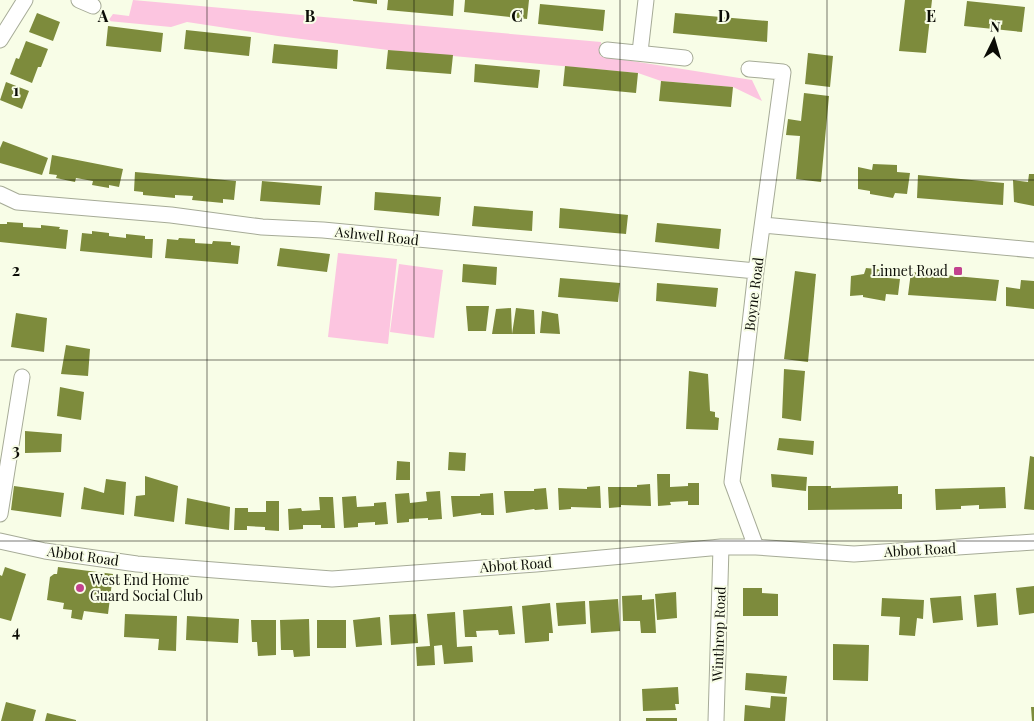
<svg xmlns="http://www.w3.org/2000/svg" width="1034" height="721" font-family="'Playfair Display',serif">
  <rect width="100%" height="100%" fill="#f8fde7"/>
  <path fill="#fcc5e0" d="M133,0l468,42 -1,14 152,24 10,21 -29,-14 -72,-6 -23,-8 -250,-23 -110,-14 -91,-14 -16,5 -63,-6 5,-7 16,2z
    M338,253l59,6 -9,85 -60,-7z
    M399,264l44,6 -9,68 -44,-6z"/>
  <path fill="#7d8b3c" d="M353,0h24v4l-24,-3z
    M388,0h66l-1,16 -66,-6z
    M465,0h64l-2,19 -63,-7z
    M905,0h27l-6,53 -27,-2z
    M967,1l58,6 -3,25 -58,-6z
    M540,4l65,6 -2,21 -65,-7z
    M37,13l23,9 -7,19 -24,-9z
    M675,13l93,8 -1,21 -94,-9z
    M108,26l55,7 -2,19 -55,-6z
    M186,30l65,7 -2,19 -65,-7z
    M26,41l22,8 -7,18h-3l-6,16 -22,-9 6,-16 3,1z
    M274,44l64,6 -1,19 -65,-6z
    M388,50l65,5 -2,19 -65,-5z
    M808,53l25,3 -3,31 -25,-3z
    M475,64l65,6 -2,18 -64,-6z
    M565,66l73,7 -2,20 -73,-7z
    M661,81l72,6 -2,20 -72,-6z
    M6,82l23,9 -7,18 -22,-9z
    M804,93l25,3 -8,86 -25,-3 4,-43 -14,-1 2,-16 13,2z
    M3,141l45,17 -6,17 -42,-12v-15z
    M52,155l71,14 -4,18 -10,-2v3l-17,-3 1,-4 -17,-3 -1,4 -19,-4 1,-3 -8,-1z
    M873,164l24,1v7l13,1 -3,21 -12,-1 -2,5 -23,-4v-3l-12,-2v-22l14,3z
    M135,172l101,9 -2,19 -11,-1v4l-31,-3 1,-4 -18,-1v3l-32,-3v-3l-9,-1z
    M1029,174h5v32l-20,-4 -1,-22 15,2z
    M918,175l86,8 -1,22 -86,-7z
    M262,181l60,5 -2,19 -60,-4z
    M375,192l66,5 -2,19 -65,-6z
    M474,206l59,5 -1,20 -60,-5z
    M560,208l68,7 -2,19 -67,-6z
    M7,222l16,1v4l18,1v-3l19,2 -1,2 9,1 -2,19 -66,-7v-18h7z
    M657,223l64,6 -2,20 -64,-7z
    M92,231l17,2v3l17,2v-4l19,2v3h8l-1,19 -72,-7 2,-18 10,1z
    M179,238l16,1v4l17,1 1,-3 18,1v3l9,1 -2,18 -73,-6 2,-19 11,1z
    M280,248l50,6 -3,18 -50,-6z
    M463,264l34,3 -1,18 -34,-3z
    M866,268l20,2 2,8 12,1 -2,16 -12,-1 -1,7 -22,-4v-2l-13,1 1,-20 13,-2z
    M795,271l21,3 -8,88 -24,-3z
    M911,272l88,8 -3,21 -88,-6z
    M560,278l60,5 -2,19 -60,-5z
    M1021,280l13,1v28l-28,-3v-19l14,2z
    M657,283l61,5 -2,19 -60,-6z
    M466,306h23l-3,25h-18z
    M511,308l1,26h-20l4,-25z
    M516,308l18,2 1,24h-23z
    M542,311l16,3 2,20 -20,-1z
    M16,313l31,5 -3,34 -33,-5z
    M66,345l24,4 -2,27 -27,-2z
    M784,369l21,2 -4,50 -19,-3z
    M689,371l19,3 2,37 5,1v5l4,1 -1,12 -32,-1z
    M60,387l24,5 -3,28 -24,-4z
    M25,431l37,3 -1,18 -36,1z
    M779,438l35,3 -1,14 -36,-5z
    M449,452l17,1 -1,18 -17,-1z
    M1030,456l4,1v53l-10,-1z
    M397,461l13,1v18h-14z
    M657,474h13v13l18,-1v-3h11v22h-11v-4l-18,1 1,3 -13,1z
    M771,474l36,3 -1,14 -34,-4z
    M145,476l33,10 -4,36 -40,-6 2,-20 9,-1z
    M106,479l20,3 -2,33 -43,-6 3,-22 20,6z
    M650,484l1,22 -30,-1v2l-12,1 -1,-21h29v-2z
    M14,486l50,7 -3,24 -50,-7z
    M600,486l1,22 -30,-1v2l-12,1 -1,-22 29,1v-2z
    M808,486h23v2l67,-2v8h4v15l-94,1z
    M1005,487l1,21 -27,1v-4l-18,1v3l-25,1 -1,-21z
    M546,488l2,21 -13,1 -1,-1 -28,4 -2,-22h30v-2z
    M440,491l2,28 -14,1v-2l-19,1v3l-12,1 -2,-29 14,-1 1,10 17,-2 -1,-9z
    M493,493l1,22h-13v-2l-28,4 -2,-21h29v-2z
    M356,496l1,11 17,-1v-3l12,-1 2,22 -13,1v-3l-17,1v4l-14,1 -2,-31z
    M319,497h14l2,31h-14v-3h-18v4l-14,1 -1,-21 13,-1 1,3 18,-1z
    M187,498l43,9 -1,23 -44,-6z
    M266,501h13v30l-14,-1v-3l-18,-1v4h-13l1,-22h13v4h18z
    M5,567l21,7 -15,47 -11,-3v-43l2,1z
    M58,567l55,7 -5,40 -24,-3 -2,9 -11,-2 1,-8 -9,-1 1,-6 -17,-3 3,-23 4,-3h3z
    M1034,586v27l-15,2 -3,-27z
    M743,588h19v5l16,1v22h-35z
    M676,592l1,26 -20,2 -2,-26z
    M996,593l2,32 -21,2 -3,-32z
    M642,595v5l12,-1 2,34h-15l-1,-12h-17l-1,-25z
    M961,596l2,24 -30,3 -3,-25z
    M882,598l42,2 -1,19 -6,-1 -2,18 -16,-1 1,-18 -19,-1z
    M618,599l2,32 -29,2 -2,-32z
    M585,601l1,23 -28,2 -2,-23z
    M550,603l3,30h-4v8l-24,2 -3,-37z
    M512,606l3,28 -16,1 -1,-5 -22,1 1,6h-12l-2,-27z
    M455,612l2,35 15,-1 1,16 -29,2 -2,-19 -8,1 1,19 -18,1 -1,-19 14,-1 -3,-32z
    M125,614l52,2 -1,35 -18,-1 1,-11 -35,-2z
    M416,614l2,29 -27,2 -2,-30z
    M187,616l52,3 -1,24 -52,-3z
    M380,617l2,28 -26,2 -3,-27z
    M309,619l1,37 -16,1 -1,-7h-12l-1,-30z
    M251,620h25v35l-18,1 -1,-14h-5z
    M317,620h29v28h-29z
    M833,644l36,1 -1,36 -35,-1z
    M746,673l41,3 -2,18 -40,-4z
    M678,687l1,17h-4l1,6 -33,1 -1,-22z
    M771,696l16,1 -2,24h-41l1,-16 25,3z
    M6,702l30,8 -3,11h-32z
    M1031,707h3v14h-2z
    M47,713l29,7v1h-31z
    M646,718h31v3h-31z"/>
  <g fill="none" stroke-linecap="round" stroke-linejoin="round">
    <g stroke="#a6ab97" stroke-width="17">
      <path id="minor" d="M79,0l14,6
        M0,40l25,-40
        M607,50l78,8
        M640,52l6,-52
        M749,69l34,3 -27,199 -24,211 24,65
        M0,194l17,8 154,13 91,12 61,3 433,41
        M763,225l271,25
        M0,514l22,-137
        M0,541l45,10 92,13 195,15 204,-15 185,-17h35l98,7 180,-12
        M716,721l5,-174"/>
    </g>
    <use href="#minor" stroke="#fff" stroke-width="15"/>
  </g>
  <path fill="none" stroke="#0b0c06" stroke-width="1" stroke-opacity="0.55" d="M207,0v721M414,0v721M620,0v721M827,0v721M0,180h1034M0,360h1034M0,541h1034"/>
  <g fill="#c2428e" stroke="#f8fde7" stroke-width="2">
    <rect x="953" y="266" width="10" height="10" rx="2.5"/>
    <circle cx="80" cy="588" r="5"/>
  </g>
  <g text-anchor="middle" stroke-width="4" stroke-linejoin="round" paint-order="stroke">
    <g font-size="14" fill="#0b0c06" stroke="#f8fde7">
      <text transform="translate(377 236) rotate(6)" y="5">Ashwell Road</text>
      <text transform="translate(754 294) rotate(-83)" y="5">Boyne Road</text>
      <text transform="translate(920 550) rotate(-3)" y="5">Abbot Road</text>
      <text transform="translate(83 556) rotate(8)" y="5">Abbot Road</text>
      <text transform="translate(516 565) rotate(-4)" y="5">Abbot Road</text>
      <text transform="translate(719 634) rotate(-88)" y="5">Winthrop Road</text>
    </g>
    <g font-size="14" fill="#0b0c06" stroke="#f8fde7" text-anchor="end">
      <text x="948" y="276">Linnet Road</text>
      <text x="90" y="585" text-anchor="start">West End Home<tspan x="90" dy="16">Guard Social Club</tspan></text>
    </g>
  </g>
  <g font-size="16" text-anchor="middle" font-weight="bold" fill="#0b0c06" stroke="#f8fde7" stroke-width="4" stroke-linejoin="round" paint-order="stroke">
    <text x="103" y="22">A</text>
    <text x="310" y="22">B</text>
    <text x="517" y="22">C</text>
    <text x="724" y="22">D</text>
    <text x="931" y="22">E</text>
    <text x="16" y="96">1</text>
    <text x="16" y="276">2</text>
    <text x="16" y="456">3</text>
    <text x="16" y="637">4</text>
  </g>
  <g transform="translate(994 40) rotate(5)" stroke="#f8fde7" stroke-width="4" paint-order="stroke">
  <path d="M0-4L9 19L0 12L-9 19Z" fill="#0b0c06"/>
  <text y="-8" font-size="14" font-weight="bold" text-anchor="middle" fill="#0b0c06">N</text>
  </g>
</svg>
